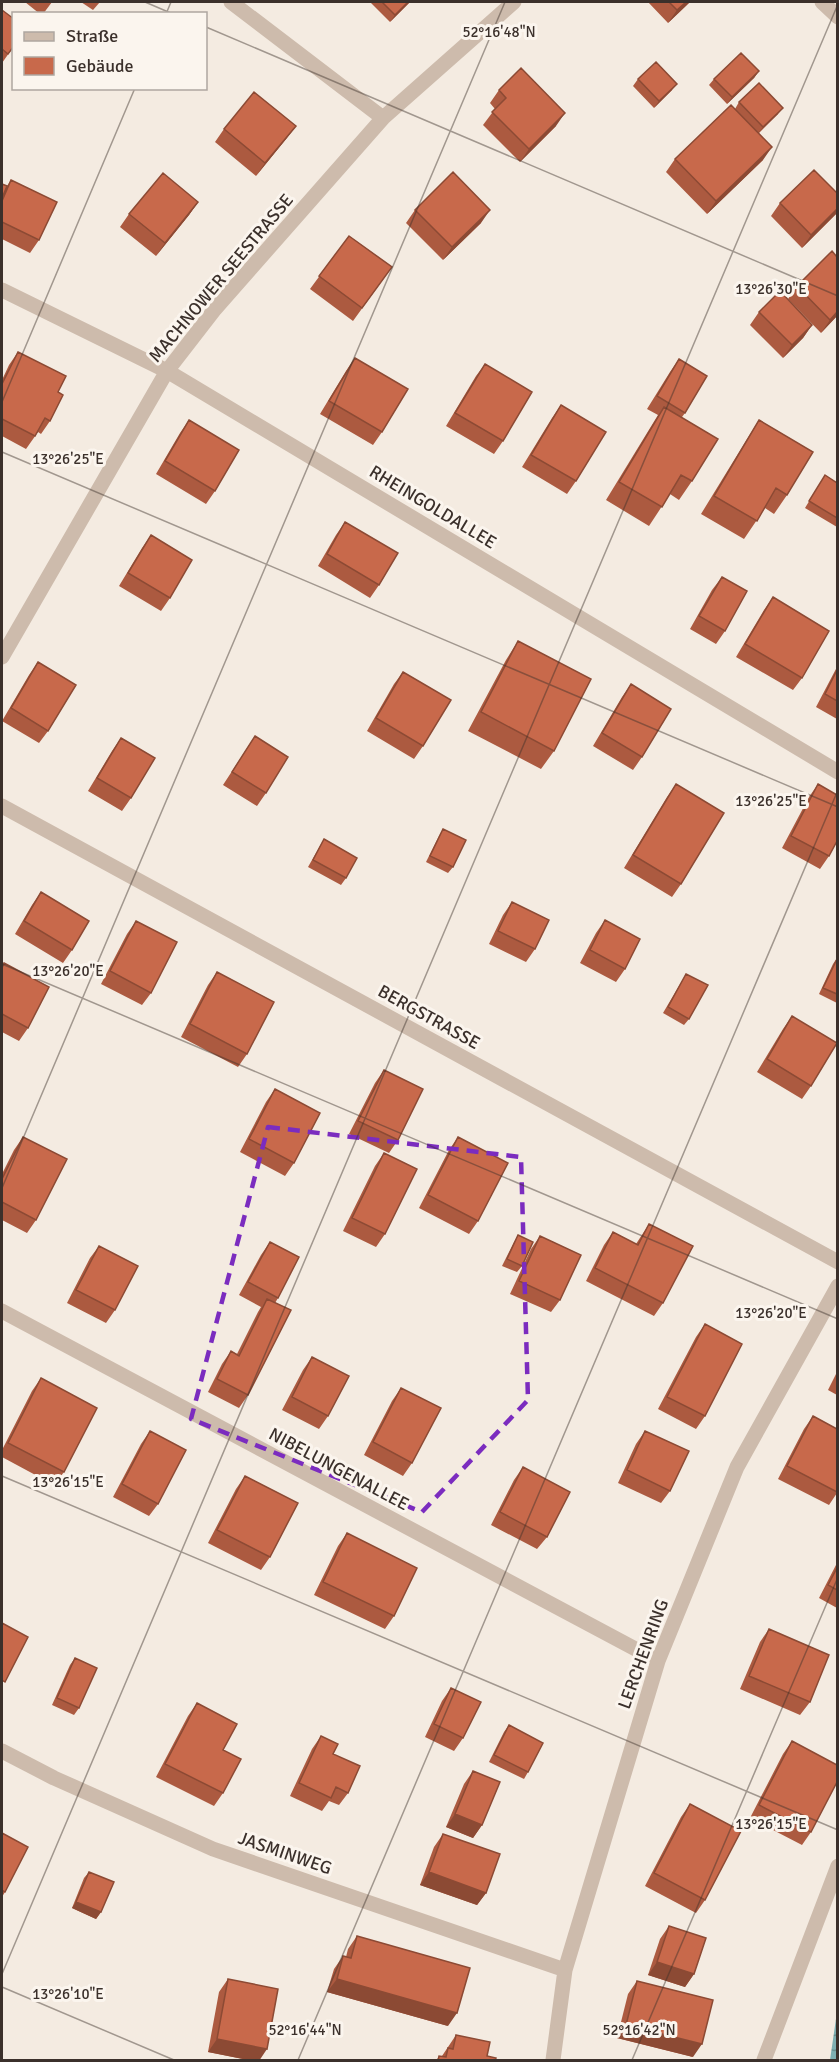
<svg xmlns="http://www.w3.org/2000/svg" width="839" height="2062" font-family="Signika,sans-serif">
  <defs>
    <pattern id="water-waves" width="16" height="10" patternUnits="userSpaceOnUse" patternTransform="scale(1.5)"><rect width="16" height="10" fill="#7fb0b2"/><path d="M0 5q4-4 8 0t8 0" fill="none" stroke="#699091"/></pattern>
  </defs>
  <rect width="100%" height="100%" fill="#f4ebe1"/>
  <path fill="url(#water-waves)" d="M837,2011v49h-7l7,-48z"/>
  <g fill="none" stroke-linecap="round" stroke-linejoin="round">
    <path stroke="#cdbbac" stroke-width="15" d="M231,2l152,116
      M822,2l16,15
      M2,290l165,81 671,401
      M2,657l165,-286 48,-62 168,-191 131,-116
      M2,806l836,456
      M2,1311l656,350
      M2,1751l52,27 159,71 352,121
      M553,2060l12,-90 93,-309 79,-194 101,-181
      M764,2060l74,-194"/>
  </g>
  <path fill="#ac5a40" d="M25,2h27l-9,12h-3z
    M81,2h19l-7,8z
    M370,2h40l-20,20z
    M648,2h42l-22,21z
    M2,10l12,36 -12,17z
    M759,71l-5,7 -27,26 -18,-19 5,-6z
    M638,79l34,11 -18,18 -21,-22z
    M499,90l57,36 -36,36 -37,-37 12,-16 -5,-6z
    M739,102l39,12 -19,19 4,27 -56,54 -41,-42 9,-13 60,-50z
    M296,126l-10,13 -30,37 -41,-34 9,-13z
    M11,180l28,60 -9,13 -28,-14v-55l5,2z
    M198,202l-9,13 -33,41 -36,-29 9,-13z
    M780,203l56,11 -34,34 -31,-32z
    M415,210l66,13 -38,37 -37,-37z
    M349,236l43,31 -39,54 -43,-32z
    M797,286l40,30 -16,17 -33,-34z
    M759,312l53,13 -9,13 -20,20 -33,-33z
    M18,352l40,40 -8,29 -9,13 -3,-2 -12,17 -24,-13v-56l7,-15z
    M355,358l27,74 -9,13 -53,-31 26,-43z
    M679,359l6,54 -3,4 10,64 -13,19 -9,-6 -21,32 -43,-26 52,-85 -11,-6 23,-37z
    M485,364l18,77 -9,13 -48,-28 30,-50z
    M561,405l15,76 -9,13 -45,-27 30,-49z
    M189,420l26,71 -9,13 -50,-30 24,-41z
    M759,420l28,75 -13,19 -9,-6 -21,31 -43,-25 46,-75z
    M825,475l12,8v44l-32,-19z
    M345,522l34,63 -9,13 -52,-32 18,-31z
    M151,535l19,63 -9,13 -42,-25 23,-38z
    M722,577l3,54 -9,13 -26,-15 22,-39z
    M773,597l29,81 -9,12 -57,-33 28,-47z
    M518,641l36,110 -13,18 -73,-38 38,-71z
    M38,662l10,69 -9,12 -37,-22 27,-46z
    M837,667v52l-21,-12z
    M403,672l20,74 -9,13 -47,-28 27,-47z
    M631,684l11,73 -9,13 -40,-24 29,-49z
    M255,736l11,57 -9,13 -34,-21z
    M121,738l10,60 -9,13 -34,-20 24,-40z
    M676,784l5,100 -9,13 -48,-29 43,-71z
    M818,784l11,72 -9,13 -38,-21 27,-51z
    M443,829l10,38 -5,6 -22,-11 13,-26z
    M324,839l22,39 -5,7 -33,-18z
    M41,892l31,58 -9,13 -48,-29 17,-29z
    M512,902l23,47 -9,13 -37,-18 14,-29z
    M605,920l20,49 -9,13 -36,-19 16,-30z
    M136,921l15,72 -9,12 -41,-21 26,-50z
    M837,958v45l-18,-9 14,-30z
    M4,963l24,65 -9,13 -17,-9v-65z
    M217,972l30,82 -9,13 -57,-30 27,-52z
    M686,974l3,45 -5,6 -21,-12z
    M792,1016l19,70 -9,13 -45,-27 26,-43z
    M384,1070l14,70 -9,13 -40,-19 26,-51z
    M275,1089l19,74 -9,13 -45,-24 26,-50z
    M23,1137l13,83 -9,13 -25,-13v-46l12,-24z
    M458,1137l20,84 -9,13 -50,-26 30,-58z
    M384,1153l1,81 -9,13 -33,-16 32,-65z
    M649,1224l14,79 -9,13 -68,-35 18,-36 9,-13 23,12z
    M518,1235l4,31 -5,6 -15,-6 12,-24z
    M540,1236l20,64 -9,12 -41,-18 21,-45z
    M270,1242l8,56 -3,5 -27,92 -9,13 -31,-16 14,-28 9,-13 6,3 21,-42 3,-5 -22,-12 22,-40z
    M99,1246l16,64 -9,13 -39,-20 23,-45z
    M705,1324v92l-9,13 -38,-20 38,-72z
    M312,1357l16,59 -9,13 -37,-19 21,-40z
    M837,1372v23l-9,-5z
    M41,1378l23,94 -10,13 -52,-28v-7l30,-59z
    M401,1388l11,75 -9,13 -39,-21 28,-54z
    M813,1416l24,13v64l-8,12 -51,-26 26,-50z
    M150,1431l8,73 -9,12 -36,-19 28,-53z
    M645,1431l25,60 -9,12 -43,-20 18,-39z
    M523,1467l24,70 -10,12 -46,-24 23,-45z
    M245,1476l25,81 -9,13 -53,-27 28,-54z
    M347,1533l47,83 -9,13 -71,-34 24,-49z
    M837,1563v45l-18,-10z
    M769,1629l41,73 -10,13 -60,-26 20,-47z
    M75,1658l4,50 -5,7 -22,-10 18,-40z
    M451,1688l12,50 -9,13 -29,-14 17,-36z
    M197,1703l26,47v43l-9,13 -58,-29 32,-61z
    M509,1725l19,47 -4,7 -35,-17 15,-30z
    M321,1736l12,18 15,39 -9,12 -10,-4 -7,10 -32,-15 22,-47z
    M792,1741l19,91 -9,13 -52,-27 33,-64z
    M473,1771l9,54 -9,13 -27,-11 18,-43z
    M690,1804l15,96 -9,13 -51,-27 36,-69z
    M2,1833l3,59 -3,5z
    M443,1834l43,59 -9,12 -57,-20 14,-38z
    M89,1872l12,40 -5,7 -24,-11 12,-30z
    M669,1926l25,48 -9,13 -37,-12 12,-36z
    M357,1936l91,90 -121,-34 7,-23 9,-13 3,1 2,-8z
    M228,1979l31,82h-6l-45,-9 11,-60z
    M637,1981l56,76 -76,-19 11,-44z
    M456,2035l31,21 8,5h-59l3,-5h3z"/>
  <path fill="#8c4a34" d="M408,2h2l-20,20 5,-7z
    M686,2h4l-22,21 9,-13z
    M759,71l-5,7 -27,26 5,-7z
    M677,84l-5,6 -18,18 5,-7z
    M783,108l-5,6 -20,19 5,-6z
    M565,113l-9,13 -36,36 9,-13z
    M296,126l-10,13 -30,37 9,-13z
    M772,147l-9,13 -56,54 9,-13z
    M198,202l-9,13 -33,41 9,-13z
    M837,209v4l-35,35 9,-13z
    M490,210l-9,13 -38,37 9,-13z
    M837,312v4l-16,17 9,-13z
    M812,325l-9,13 -20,20 9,-13z
    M455,1814l27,11 -9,13 -27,-11z
    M429,1872l57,21 -9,12 -57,-20z
    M76,1902l25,10 -5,7 -24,-11z
    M657,1962l37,12 -9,13 -37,-12z
    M337,1979l120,34 -9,13 -121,-34z
    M626,2025l76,19 -9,13 -76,-19z
    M217,2039l50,10 -8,12h-6l-45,-9z"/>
  <path fill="#c8694b" stroke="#8c4a34" stroke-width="1.5" d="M382,2h26l-13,13z
    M669,2h17l-9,8z
    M2,10l12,9v27l-6,8 -6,-5z
    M741,53l18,18 -27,26 -18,-18z
    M656,62l21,22 -18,17 -21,-22z
    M521,68l44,45 -36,36 -37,-37 14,-14 -7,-8z
    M759,83l24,25 -20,19 -24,-25z
    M254,92l42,34 -31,37 -41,-34z
    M731,105l41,42 -56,54 -41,-42z
    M814,170l23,23v16l-26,26 -31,-32z
    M453,172l37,38 -38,37 -37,-37z
    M163,173l35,29 -33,41 -36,-29z
    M11,180l46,22 -18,38 -37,-18v-21z
    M2,184l5,2 -5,12z
    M349,236l43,31 -30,41 -43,-32z
    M832,251l5,6v55l-7,8 -33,-34z
    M780,291l32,34 -20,20 -33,-33z
    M18,352l48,24 -8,16 5,3 -13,26 -5,-3 -10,18 -33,-17v-35z
    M355,358l53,31 -26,43 -53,-31z
    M679,359l28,17 -22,37 -28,-17z
    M485,364l47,28 -29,49 -48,-28z
    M561,405l45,27 -30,49 -45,-26z
    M664,407l54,32 -26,42 -11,-6 -19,32 -43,-25z
    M189,420l50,30 -24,41 -50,-30z
    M759,420l54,32 -26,43 -11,-7 -19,33 -43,-25z
    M825,475l12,8v35l-28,-17z
    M345,522l53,31 -19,32 -52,-31z
    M151,535l41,25 -22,38 -42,-25z
    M722,577l25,14 -22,40 -26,-15z
    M773,597l56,34 -27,47 -57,-34z
    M518,641l73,38 -37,72 -73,-39z
    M38,662l38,23 -28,46 -37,-23z
    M837,670v31l-12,-7z
    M403,672l48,28 -28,46 -47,-28z
    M631,684l40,25 -29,48 -40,-24z
    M255,736l33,21 -22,36 -34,-21z
    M121,738l34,20 -24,40 -34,-20z
    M676,784l48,29 -43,71 -48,-29z
    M818,784l19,11v46l-8,15 -38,-20z
    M443,829l23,11 -13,27 -23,-11z
    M324,839l33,19 -11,20 -33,-18z
    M41,892l48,29 -17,29 -48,-29z
    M512,902l37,18 -14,29 -37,-18z
    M605,920l35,19 -15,30 -35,-19z
    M136,921l41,21 -26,51 -41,-22z
    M837,959v35l-14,-6z
    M4,963l45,24 -21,41 -26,-14v-46z
    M217,972l57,30 -27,52 -57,-30z
    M686,974l22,11 -19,34 -21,-12z
    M792,1016l45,27 -26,43 -44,-27z
    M384,1070l39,19 -25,51 -40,-19z
    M275,1089l45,24 -26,50 -45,-24z
    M23,1137l44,22 -31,61 -34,-18v-23z
    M458,1137l50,26 -30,58 -50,-26z
    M384,1153l33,16 -32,65 -33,-16z
    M649,1224l44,22 -30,57 -68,-35 18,-36 25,13z
    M518,1235l15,7 -11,24 -15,-7z
    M540,1236l41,19 -21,45 -41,-19z
    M270,1242l29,15 -21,41 -30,-16z
    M99,1246l39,20 -23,44 -39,-20z
    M267,1299l24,11 -43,85 -31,-16 14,-28 8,5z
    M705,1324l37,20 -37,72 -38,-19z
    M312,1357l37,19 -21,40 -36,-19z
    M41,1378l56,30 -33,64 -56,-29z
    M401,1388l40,20 -29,55 -39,-21z
    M813,1416l24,13v63l-50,-26z
    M150,1431l36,19 -28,54 -36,-20z
    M645,1431l44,20 -19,40 -43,-21z
    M523,1467l47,25 -23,45 -47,-25z
    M245,1476l53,27 -28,54 -53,-27z
    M347,1533l70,35 -23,48 -71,-34z
    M837,1568v22l-9,-5z
    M2,1623l26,14 -23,45 -3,-2z
    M769,1629l60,26 -19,47 -61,-26z
    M75,1658l22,10 -18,40 -22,-10z
    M451,1688l30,14 -18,36 -29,-14z
    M197,1703l40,21 -14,26 18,9 -18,34 -58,-29z
    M509,1725l34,18 -15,29 -34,-17z
    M321,1736l17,8 -5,10 27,12 -12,27 -12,-6 -5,11 -32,-15z
    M792,1741l45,24v17l-26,50 -52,-27z
    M473,1771l27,11 -18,43 -27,-11z
    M690,1804l51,27 -36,69 -51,-27z
    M2,1833l26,14 -23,45 -3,-2z
    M443,1834l57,20 -14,39 -57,-21z
    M89,1872l25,10 -13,30 -25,-10z
    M669,1926l37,12 -12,36 -37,-12z
    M357,1936l113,32 -13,45 -120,-34 6,-23 8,2z
    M228,1979l50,10 -11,60 -50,-10z
    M637,1981l76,19 -11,44 -76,-19z
    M456,2035l34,7 -3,14 9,2 -1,3h-57l1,-5 7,1 2,-9 5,1z"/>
  <path fill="none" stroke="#7b2cbf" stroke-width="4.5" stroke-dasharray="12 8" stroke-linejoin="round" d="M268,1127l253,30 7,243 -106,112 -231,-93z"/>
  <path fill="none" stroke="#3b302b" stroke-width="1.5" stroke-opacity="0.45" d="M145,2l28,12M166,14l5,-12M206,27l632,269M2,402l133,-314M2,452l836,355M2,964l836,355M2,1188l503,-1186M2,1476l836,354M2,1974l836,-1970M2,1987l172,73M298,2060l540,-1270M632,2060l206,-483"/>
  <g text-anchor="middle" stroke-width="6" stroke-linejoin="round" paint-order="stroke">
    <g font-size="18" fill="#3b302b" stroke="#fbf5ee">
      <text transform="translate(221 278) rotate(-50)" y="6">MACHNOWER SEESTRASSE</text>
      <text transform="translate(433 507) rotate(31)" y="6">RHEINGOLDALLEE</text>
      <text transform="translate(429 1017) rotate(29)" y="6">BERGSTRASSE</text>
      <text transform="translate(339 1469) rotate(28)" y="6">NIBELUNGENALLEE</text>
      <text transform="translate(643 1654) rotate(-70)" y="6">LERCHENRING</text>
      <text transform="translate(285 1853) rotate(19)" y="6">JASMINWEG</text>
    </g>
  </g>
  <g font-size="15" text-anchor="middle" fill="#3b302b" stroke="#fbf5ee" stroke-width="6" stroke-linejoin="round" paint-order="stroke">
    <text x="499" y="37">52°16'48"N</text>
    <text x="771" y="294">13°26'30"E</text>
    <text x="68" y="464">13°26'25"E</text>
    <text x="771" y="806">13°26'25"E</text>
    <text x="68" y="976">13°26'20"E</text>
    <text x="771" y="1318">13°26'20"E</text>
    <text x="68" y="1487">13°26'15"E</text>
    <text x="771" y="1829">13°26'15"E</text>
    <text x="68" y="1999">13°26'10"E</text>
    <text x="305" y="2035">52°16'44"N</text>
    <text x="639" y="2035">52°16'42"N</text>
  </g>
  <rect width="839" height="2062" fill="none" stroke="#3b302b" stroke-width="6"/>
  <rect x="12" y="12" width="195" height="78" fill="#fbf5ee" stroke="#aea6a0" stroke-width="1.5"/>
  <rect x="24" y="32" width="30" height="9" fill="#cdbbac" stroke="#aea6a0" stroke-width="1.5"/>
  <text x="66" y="42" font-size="18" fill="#3b302b">Straße</text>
  <rect x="24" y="57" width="30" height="18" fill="#c8694b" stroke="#aea6a0" stroke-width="1.5"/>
  <text x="66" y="72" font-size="18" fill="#3b302b">Gebäude</text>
</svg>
